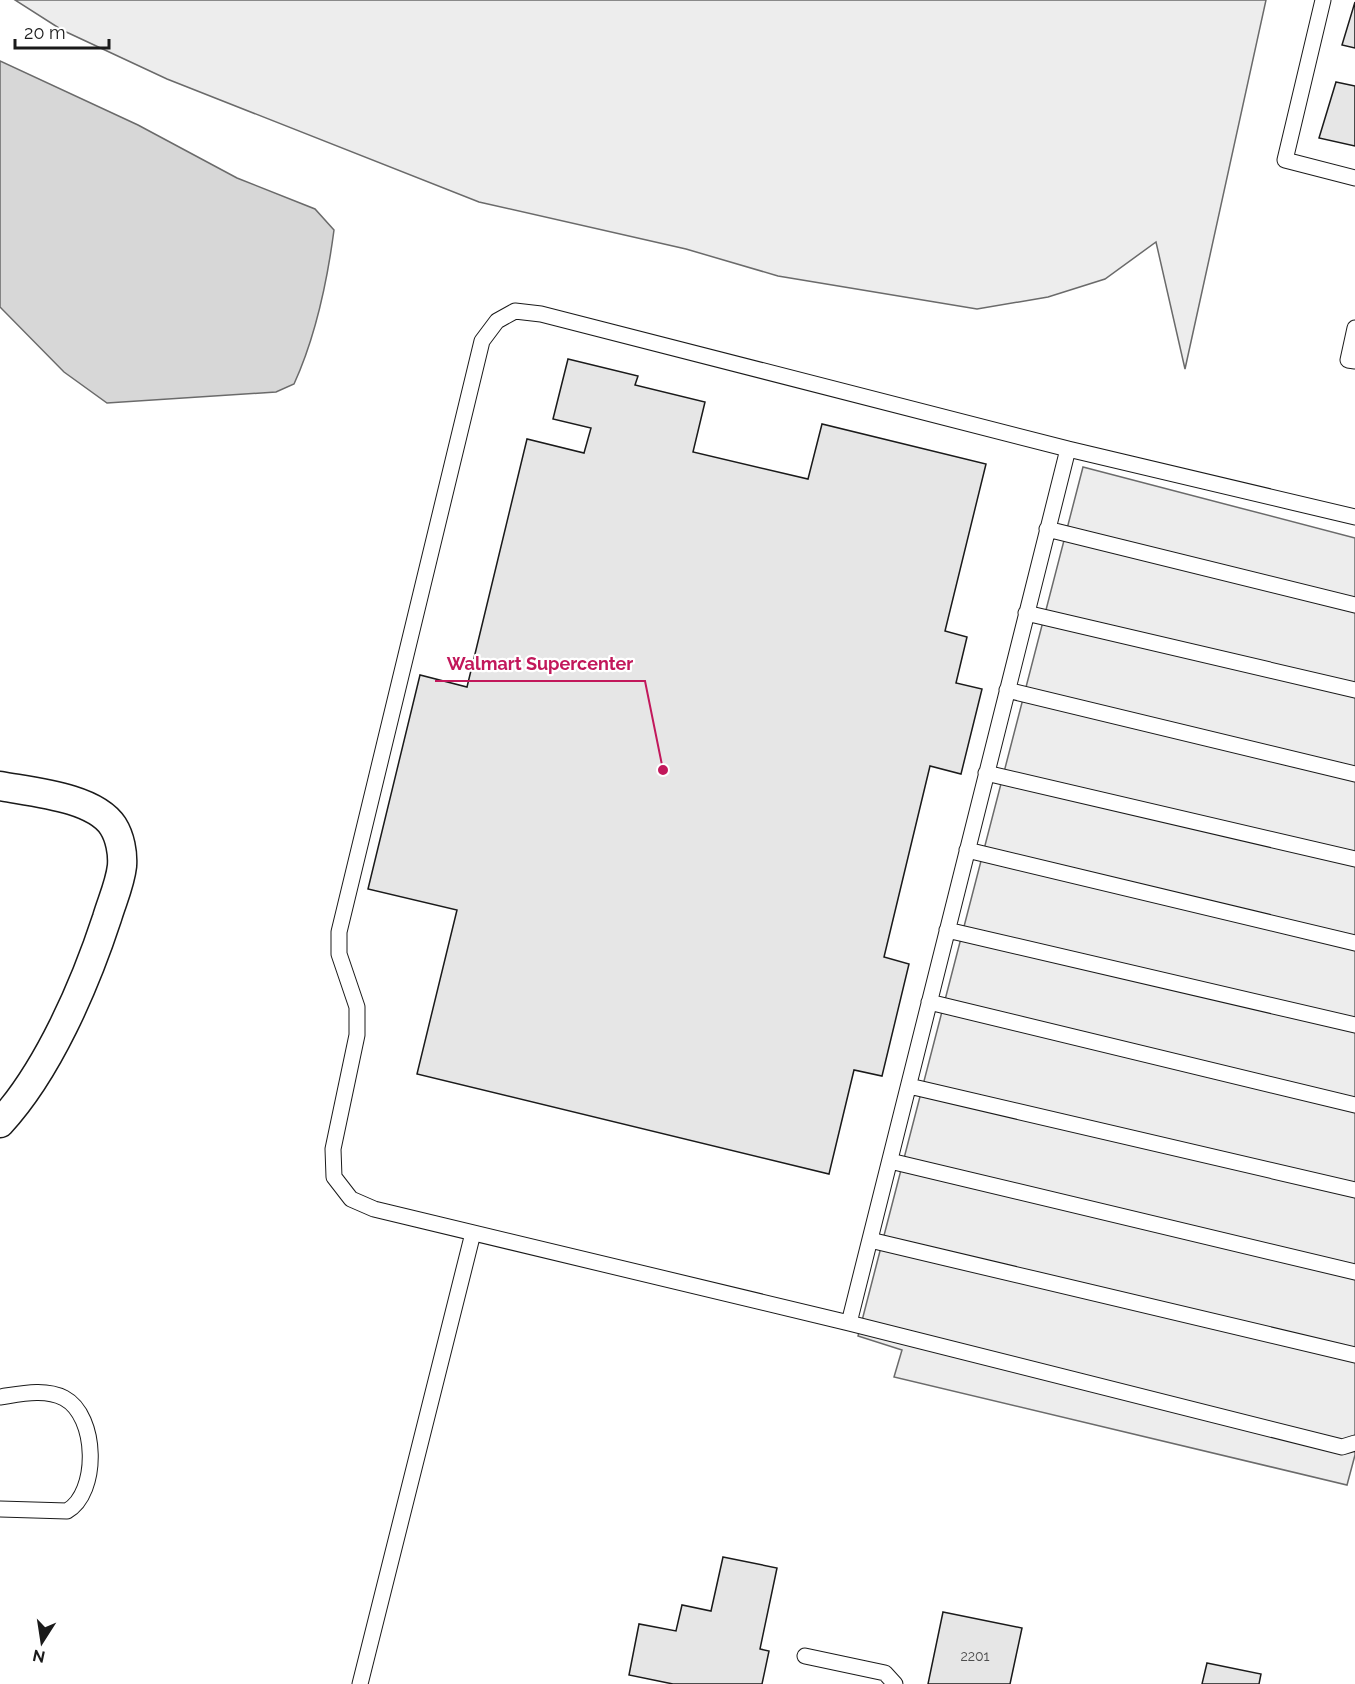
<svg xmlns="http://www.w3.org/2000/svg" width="1355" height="1684" font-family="Raleway,sans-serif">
  <rect width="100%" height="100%" fill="#fff"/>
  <path fill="#ededed" stroke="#6a6a6a" stroke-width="1.5" d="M15,0h1251l-81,369 -29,-127 -51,37 -57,18 -71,12 -199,-33 -92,-27 -207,-47 -312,-123 -105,-49z
    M1083,467l272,71v917l-8,30 -453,-108 8,-27 -44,-14z"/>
  <path fill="#d7d7d7" stroke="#6a6a6a" stroke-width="1.5" d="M0,61l138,64 99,53 78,31 19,21c-7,53 -18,106 -40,154l-18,8 -169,11 -43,-31 -64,-65z"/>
  <path fill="#e6e6e6" stroke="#1a1a1a" stroke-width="1.5" d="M1355,2v46l-13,-3z
    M1336,82l19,4v60l-36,-8z
    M568,359l70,17 -3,9 70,17 -12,50 115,27 14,-55 164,40 -41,167 22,6 -11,46 26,6 -21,85 -31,-8 -46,191 25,7 -27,112 -28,-6 -25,104 -412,-100 40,-164 -89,-21 52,-214 47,12 60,-248 57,14 7,-25 -38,-9z
    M723,1557l54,11 -17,81 9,2 -7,33h-89l-44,-9 10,-51 37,7 6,-26 29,6z
    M943,1612l79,16 -12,56h-82z
    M1207,1663l54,11 -2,10h-57z"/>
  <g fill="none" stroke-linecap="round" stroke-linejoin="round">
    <g stroke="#1a1a1a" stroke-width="17">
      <path id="service" d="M1323,0l-38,160 70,18
        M1355,328l-7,32 7,1
        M1068,449l-527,-135 -26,-3 -18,10 -15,20 -143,591v22l18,53v28l-24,114 1,28 17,22 23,10 475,114 493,124 13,-4
        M1047,529l308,76
        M1026,613l329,77
        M1007,690l348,84
        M986,773l369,86
        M967,850l388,93
        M947,930l408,95
        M929,1002l426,103
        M909,1086l446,104
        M890,1161l465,111
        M870,1240l485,115
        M849,1323l219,-874 287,68
        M0,1397c20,-3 45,-9 64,1 34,18 35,95 3,113l-67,-2
        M805,1656l80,17 10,11
        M360,1684l113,-451"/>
    </g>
    <g stroke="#1a1a1a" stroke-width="31">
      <path id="minor" d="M0,786c32,6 94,11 113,40 7,11 10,27 9,40 -2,18 -10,35 -15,52 -22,67 -59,153 -107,205"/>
    </g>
    <use href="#service" stroke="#fff" stroke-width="15"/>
    <use href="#minor" stroke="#fff" stroke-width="28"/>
  </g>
  <g text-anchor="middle" stroke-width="4.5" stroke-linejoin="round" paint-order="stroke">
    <g font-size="14" fill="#4d4d4d">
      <text x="975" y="1661">2201</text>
    </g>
  </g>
  <path fill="none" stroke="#c2185b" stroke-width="2" d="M663 770L645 681H435"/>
  <circle fill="#c2185b" stroke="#fff" stroke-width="2" cx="663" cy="770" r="6"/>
  <g font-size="18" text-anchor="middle" font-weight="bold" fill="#c2185b" stroke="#fff" stroke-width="4.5" stroke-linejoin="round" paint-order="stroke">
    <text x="540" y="670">Walmart Supercenter</text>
  </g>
  <g transform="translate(42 1642) rotate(192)" stroke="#ffffff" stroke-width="4.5" paint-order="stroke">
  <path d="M0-4.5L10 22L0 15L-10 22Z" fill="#1a1a1a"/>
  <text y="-9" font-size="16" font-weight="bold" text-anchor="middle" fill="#1a1a1a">N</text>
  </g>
  <path d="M15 39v9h94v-9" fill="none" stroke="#1a1a1a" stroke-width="3"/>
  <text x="24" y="39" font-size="18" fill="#1a1a1a" stroke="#ffffff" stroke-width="4.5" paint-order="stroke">20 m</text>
</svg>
